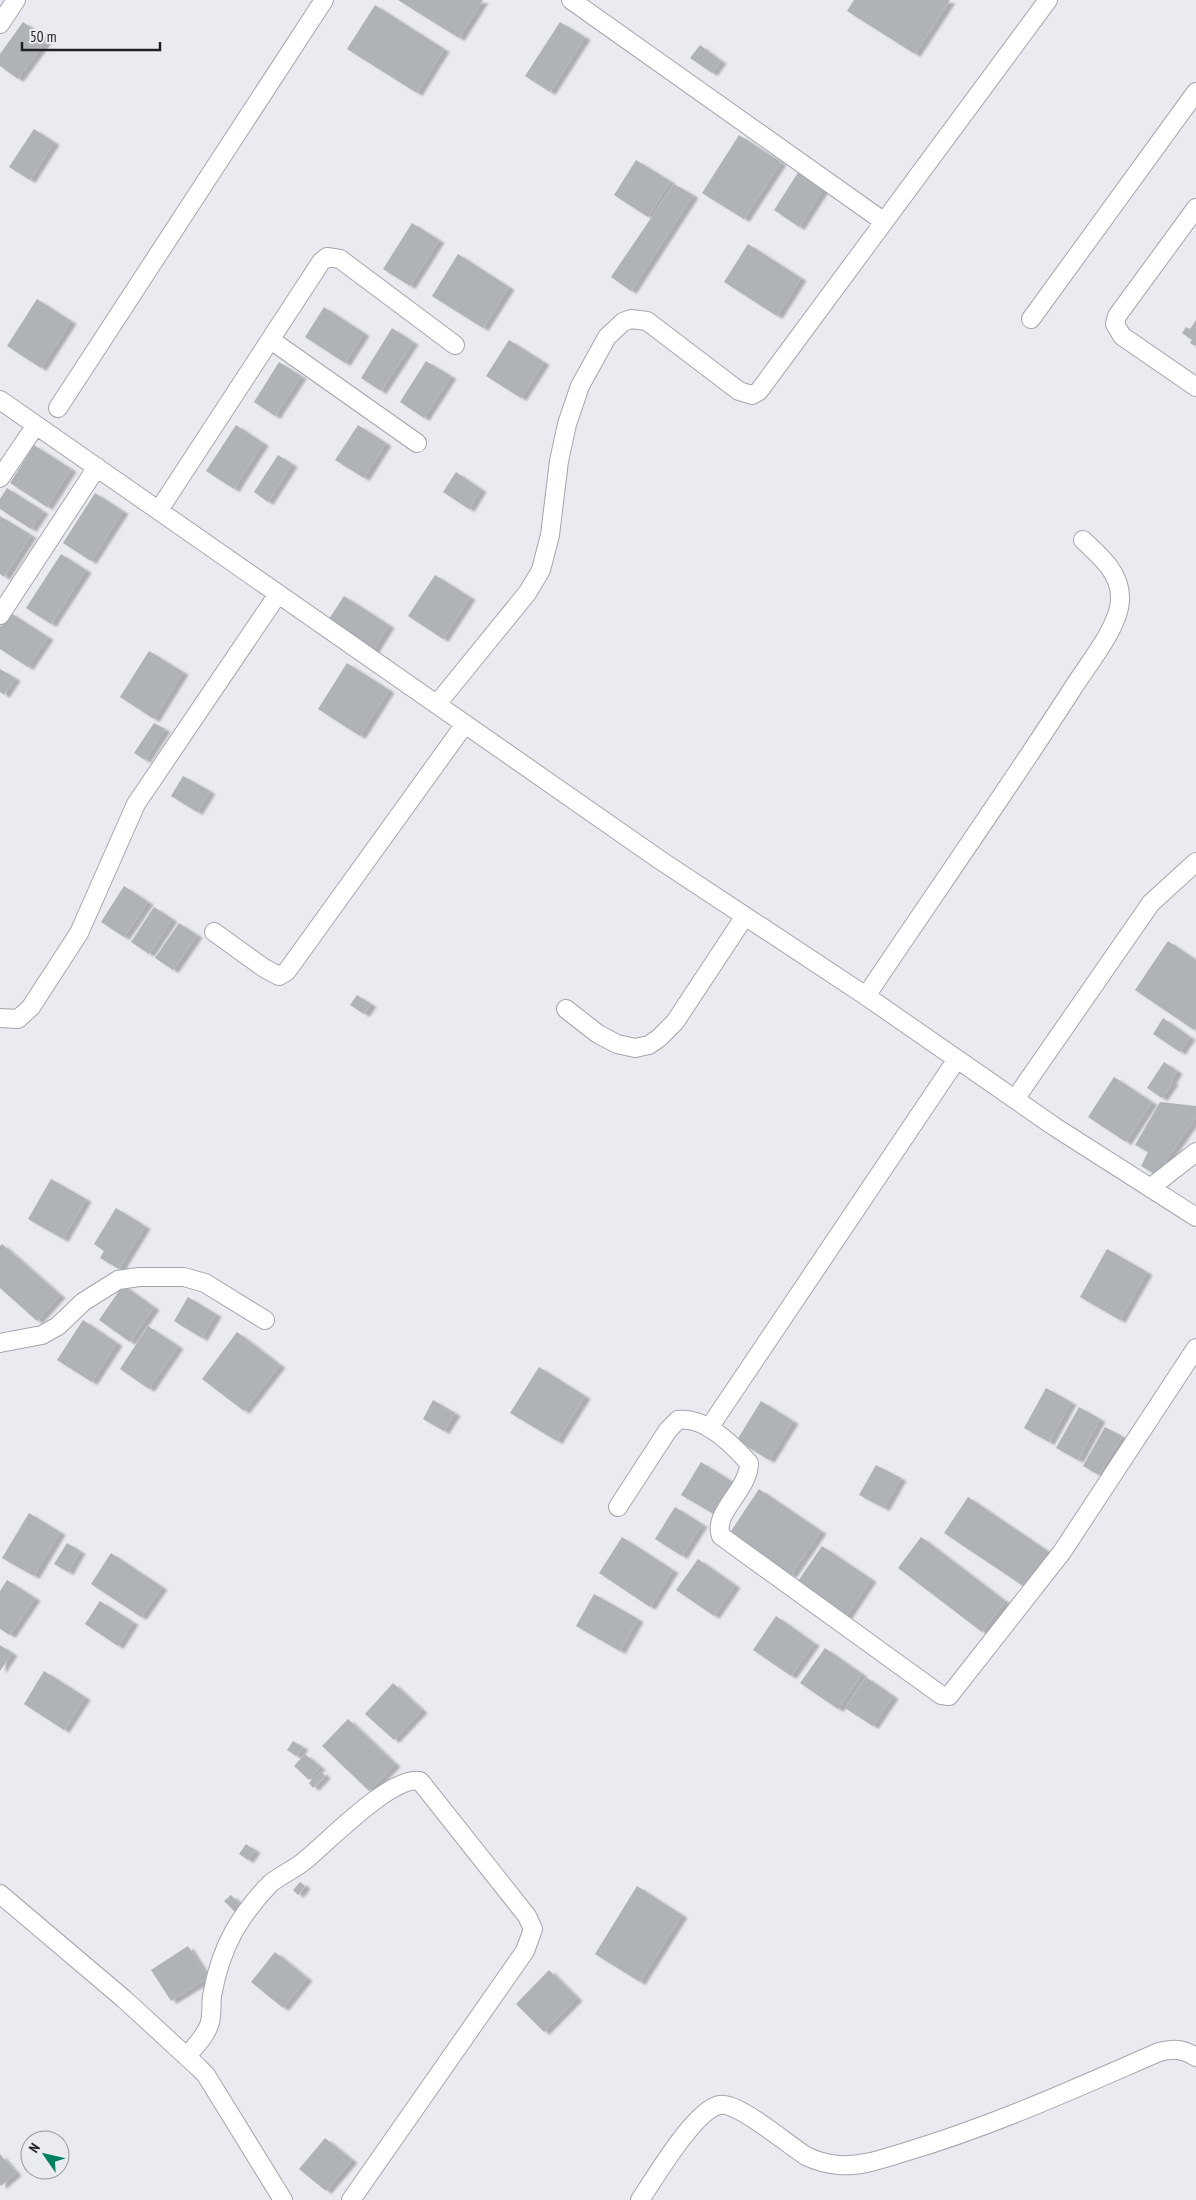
<svg xmlns="http://www.w3.org/2000/svg" width="1196" height="2200" font-family="'PT Sans Narrow',sans-serif">
  <defs>
    <filter id="shadow"><feDropShadow dx="5.5" dy="3" stdDeviation="1" flood-color="#0004"/></filter>
  </defs>
  <rect width="100%" height="100%" fill="#e9ebf0"/>
  <path fill="#afb2b6" filter="url(#shadow)" d="M398,0h85l-24,38z
    M854,0h96l-35,54 -68,-43z
    M375,5l69,44 -27,44 -70,-44z
    M23,22l24,17 -29,40 -18,-13v-12z
    M560,22l25,15 -35,55 -25,-16z
    M700,45l21,16 -9,12 -22,-15z
    M34,129l20,13 -24,38 -21,-13z
    M739,135l42,27 -37,57 -42,-26z
    M636,160l34,21 -22,36 -34,-22z
    M799,171l25,17 -25,39 -25,-17z
    M674,184l19,11 -62,96 -20,-14z
    M412,223l27,17 -29,46 -27,-17z
    M748,244l53,34 -24,38 -53,-34z
    M458,254l51,33 -26,41 -51,-32z
    M37,299l34,22 -30,47 -34,-22z
    M324,307l40,26 -19,30 -40,-26z
    M1196,320v24l-1,2 -5,-3 2,-3 -10,-7 4,-6 4,2z
    M392,328l21,14 -32,49 -20,-13z
    M509,340l35,22 -23,36 -35,-22z
    M426,361l25,15 -27,42 -24,-16z
    M279,362l22,14 -26,40 -21,-14z
    M236,425l27,18 -29,46 -28,-18z
    M358,425l28,18 -22,35 -29,-18z
    M34,445l37,24 -24,38 -37,-24z
    M278,455l14,9 -24,38 -14,-10z
    M456,472l25,17 -12,20 -26,-17z
    M7,488l36,23 -12,18 -31,-20v-10z
    M95,493l28,18 -32,50 -28,-18z
    M0,516l31,19 -27,42 -4,-3z
    M61,554l25,16 -35,54 -25,-16z
    M435,575l35,22 -27,42 -35,-23z
    M344,596l45,29 -16,26 -46,-29z
    M9,612l39,25 -20,30 -28,-18v-22z
    M149,651l34,21 -29,47 -34,-22z
    M347,663l42,27 -29,46 -42,-27z
    M0,669l15,9 -11,17 -4,-3z
    M154,723l11,6 -20,31 -11,-7z
    M183,776l27,15 -13,21 -26,-16z
    M124,886l24,16 -24,35 -23,-15z
    M154,907l18,12 -23,35 -18,-12z
    M179,923l18,12 -24,35 -18,-12z
    M1168,941l28,19v67l-2,3 -59,-40z
    M357,995l14,9 -7,10 -14,-9z
    M1163,1018l27,19 -10,15 -27,-18z
    M1164,1062l13,9 -6,10 2,1 -11,16 -15,-10z
    M1114,1077l38,25 -26,40 -38,-25z
    M1160,1102l36,4v11l-40,58 -15,-9 7,-14 -13,-7z
    M51,1179l35,20 -23,40 -35,-20z
    M116,1208l29,18 -26,43 -19,-11 4,-7 -10,-7z
    M2,1244l58,51 -23,26 -37,-33v-42z
    M1107,1249l40,23 -27,48 -40,-23z
    M123,1285l31,22 -24,35 -31,-22z
    M188,1297l28,17 -14,24 -28,-17z
    M83,1320l34,23 -25,39 -35,-22z
    M148,1326l30,20 -29,43 -29,-20z
    M237,1332l43,33 -36,46 -42,-32z
    M539,1367l46,29 -28,45 -47,-28z
    M1046,1388l25,14 -22,40 -25,-14z
    M433,1400l22,13 -11,18 -21,-12z
    M761,1401l32,20 -24,39 -32,-20z
    M1079,1407l21,12 -22,41 -22,-12z
    M1105,1427l17,9 -23,39 -16,-9z
    M701,1462l32,20 -19,32 -33,-19z
    M876,1465l25,13 -17,30 -25,-13z
    M759,1489l62,42 -30,44 -62,-41z
    M968,1497l84,57 -23,36 -85,-57z
    M675,1507l27,17 -20,32 -27,-17z
    M29,1513l31,19 -26,44 -32,-18z
    M622,1537l51,33 -23,37 -51,-34z
    M921,1537l84,64 -23,31 -84,-64z
    M67,1543l13,8 -12,21 -14,-8z
    M822,1546l49,33 -25,38 -50,-33z
    M111,1553l51,34 -21,30 -50,-33z
    M698,1559l37,26 -21,31 -38,-26z
    M7,1580l28,18 -25,37 -10,-6v-38z
    M594,1594l44,25 -18,32 -44,-25z
    M100,1601l33,21 -15,24 -33,-22z
    M776,1616l38,27 -23,33 -38,-26z
    M0,1645l12,8 -12,18z
    M825,1648l37,26 -24,35 -38,-26z
    M44,1671l41,26 -21,33 -40,-26z
    M866,1677l27,19 -20,30 -28,-18z
    M393,1683l29,27 -28,30 -29,-26z
    M348,1719l47,45 -26,27 -47,-45z
    M293,1741l10,6 -7,9 -9,-6z
    M305,1754l15,13 -11,13 -15,-14z
    M321,1771l4,5 -12,12 -4,-5z
    M246,1844l9,6 -7,10 -9,-6z
    M300,1882l5,4 -7,9 -5,-5z
    M637,1886l45,29 -42,67 -45,-28z
    M231,1895l14,14 -7,6 -14,-14z
    M188,1946l20,32 -37,23 -20,-31z
    M275,1952l32,26 -24,30 -32,-26z
    M549,1970l28,28 -33,34 -28,-28z
    M325,2138l27,22 -26,31 -27,-22z
    M0,2154l16,19 -15,13 -1,-2z"/>
  <g fill="none" stroke-linecap="round" stroke-linejoin="round">
    <g stroke="#a4a6ab" stroke-width="20">
      <path id="street" d="M571,0l312,221
        M0,24l16,-24
        M1196,208l-79,108 -2,8 7,12 74,51
        M1031,319l165,-227
        M271,340l146,103
        M0,400l660,460 206,136 189,131 141,90
        M58,408l266,-408
        M0,478l36,-53
        M159,510l162,-248 6,-5 13,2 115,86
        M0,615l97,-148
        M437,704l91,-112 13,-22 9,-35 9,-74 8,-37 13,-38 27,-49 16,-15 8,-3 16,2 92,70 13,4 7,-4 289,-391
        M214,932l50,36 15,8 8,-5 178,-247
        M866,996c69,-103 140,-204 207,-308 15,-24 47,-62 47,-89 1,-26 -20,-43 -37,-59
        M566,1009l32,25 19,10 18,4 14,-3 10,-7 16,-16 70,-106
        M0,1018l18,1 13,-12 48,-74 57,-129 142,-210
        M1015,1099l136,-196 45,-41
        M1150,1188l46,-36
        M0,1343l42,-8 16,-9 25,-24 35,-22 21,-3h45l21,6 60,37
        M709,1428l248,-369
        M618,1507l50,-77 10,-10c26,-4 55,25 71,43 0,27 -37,50 -28,73l220,159 8,1 113,-144 134,-204
        M0,1894l124,105 74,68 8,8 77,125
        M187,2056c8,-10 20,-21 23,-34 2,-8 1,-18 2,-26 4,-23 11,-45 22,-65 10,-17 23,-34 37,-48 10,-8 22,-13 32,-21 23,-18 88,-87 117,-81l107,135 6,13 -8,22 -174,249
        M640,2200c15,-22 54,-89 79,-95 19,-4 69,40 87,51 10,5 22,8 33,9 22,2 46,-7 66,-13 88,-26 171,-64 254,-100 15,-4 24,-3 37,5"/>
    </g>
    <use href="#street" stroke="#fff" stroke-width="18"/>
  </g>
  <g transform="translate(45 2155) rotate(304)"><circle r="24" fill="#e9ebf0" stroke="#999a9e"/>
  <path d="M0-4L9 19L0 12L-9 19Z" fill="#008060"/>
  <text y="-8" font-size="14" font-weight="bold" text-anchor="middle" fill="#202122">N</text>
  </g>
  <path d="M22 42v8h138v-8" fill="none" stroke="#202122" stroke-width="2.5"/>
  <text x="30" y="42" font-size="15" fill="#202122" stroke="#e9ebf0" stroke-width="4" paint-order="stroke">50 m</text>
</svg>
